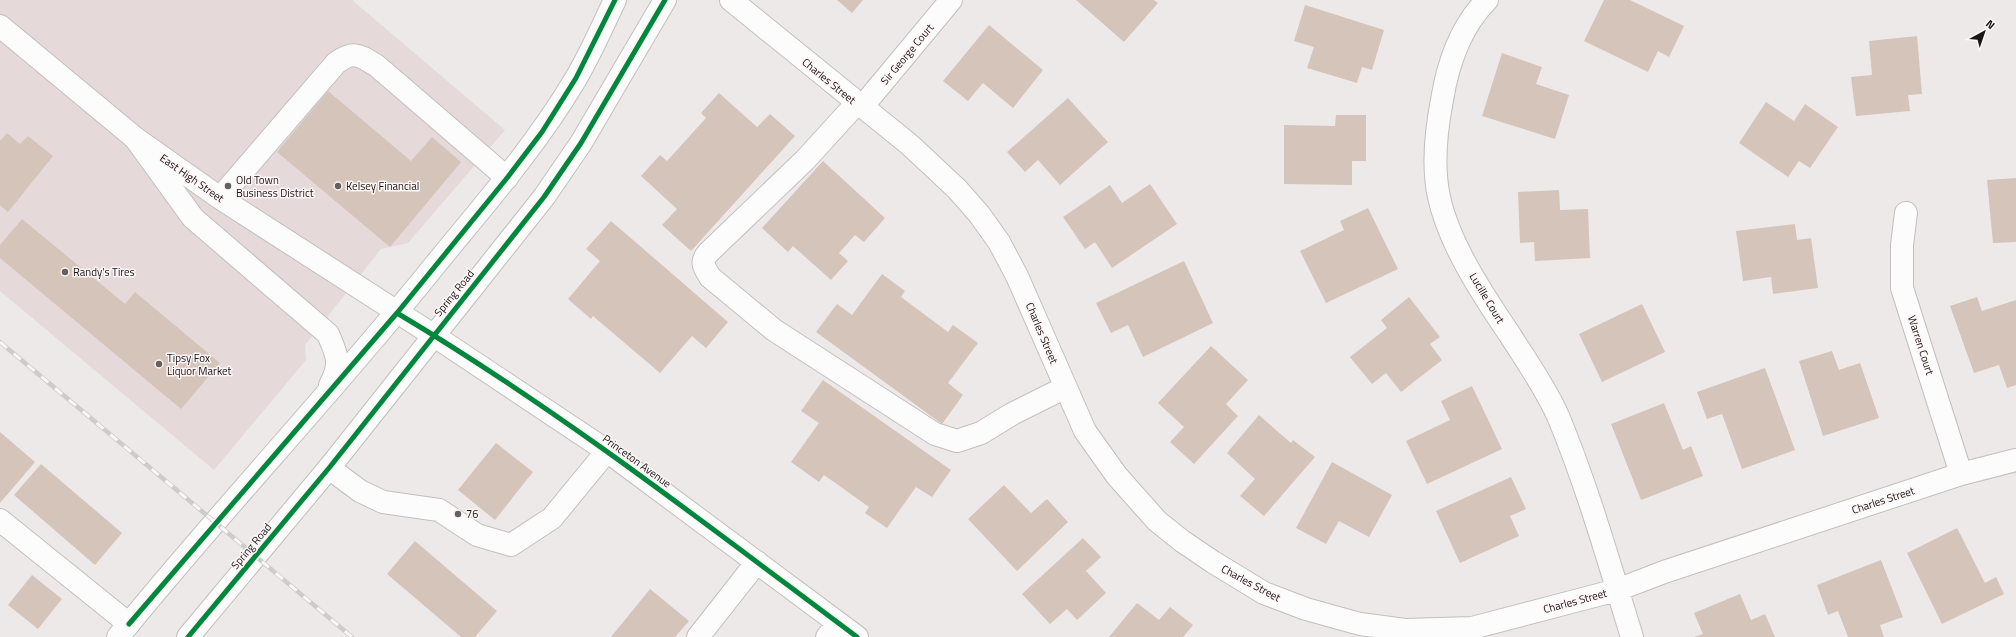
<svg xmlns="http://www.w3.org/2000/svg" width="2016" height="637" font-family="'Titillium Web',sans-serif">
  <rect width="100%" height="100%" fill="#eee9e9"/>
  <path fill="#e5d9d9" d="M0,0h352l153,130 -97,113 -27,6 -76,96 1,15 -92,110 -214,-179z"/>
  <path fill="#d4c4ba" d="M837,0h26l-11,13z
    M1076,0h78l4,3 -34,39z
    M1604,0h26l54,26 -15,31 -11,-6 -10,21 -64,-31z
    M1305,5l79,25 -12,40 -10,-3 -5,16 -50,-15 7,-21 -20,-6z
    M989,25l54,45 -30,38 -30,-25 -15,18 -25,-20z
    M1917,36l5,58 -14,1 2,16 -54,5 -5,-39 21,-2 -3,-34z
    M1502,53l40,14 -6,17 33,11 -14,44 -73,-23z
    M328,91l83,70 21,-24 29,25 -71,85 -113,-95z
    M719,93l38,34 13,-13 25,22 -104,115 -29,-26 15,-16 -36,-33 19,-21 7,6 39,-43 -5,-5z
    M1068,98l40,44 -48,43 -22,-25 -13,12 -18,-20z
    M1766,102l28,19 11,-17 33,23 -28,41 -11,-7 -11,16 -49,-34z
    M1336,115h30v46h-14v24l-68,-1v-59l51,1z
    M7,133l13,11 8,-8 25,20 -45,56 -8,-7v-64z
    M823,161l62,57 -21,24 -9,-7 -16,18 9,8 -17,19 -38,-34 -5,6 -26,-24z
    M2016,178v64l-23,1 -6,-63z
    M1150,184l27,40 -65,44 -17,-26 -10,7 -22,-32 47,-32 12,18z
    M1559,190l1,20 28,-1 2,49 -55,3 -1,-19 -14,1 -2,-51z
    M1368,208l30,61 -72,34 -26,-52 44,-21 -4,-9z
    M22,219l103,85 10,-12 85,71 -39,46 -181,-151v-13z
    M611,221l117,101 -22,26 -14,-12 -32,37 -67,-57 -2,3 -23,-20 32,-38 -14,-12z
    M1795,224l2,16 14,-2 7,50 -45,6 -2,-17 -28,4 -7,-50z
    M1184,261l29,62 -70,34 -15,-32 -17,8 -15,-30z
    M882,274l23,17 -4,6 47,35 5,-7 25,18 -30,40 15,12 -21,29 -126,-92 21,-28 15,11z
    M1409,297l31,40 -10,7 12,16 -41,32 -15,-19 -14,11 -22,-27 37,-29 -6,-8z
    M1977,297l5,14 34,-11v85l-9,3 -8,-23 -25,8 -24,-67z
    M1642,304l23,48 -63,30 -23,-48z
    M1211,346l37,34 -22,24 12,12 -44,48 -24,-22 14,-15 -26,-24z
    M1832,351l7,19 21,-7 19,55 -56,18 -24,-75z
    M1765,368l30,82 -53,19 -20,-55 -15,5 -10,-27z
    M823,380l128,90 -19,27 -16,-10 -29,41 -22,-15 4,-6 -45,-32 -5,7 -28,-20 28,-39 -18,-12z
    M1472,386l30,63 -75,35 -21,-43 44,-21 -9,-19z
    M1664,403l19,47 8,-4 12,30 -62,24 -30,-76z
    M1259,415l32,28 2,-3 22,17 -51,59 -24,-20 15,-17 -28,-26z
    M0,432l35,30 -35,41z
    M496,443l37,29 -38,48 -37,-30z
    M1332,462l60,33 -23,42 -30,-16 -13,23 -30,-16z
    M41,464l81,69 -27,32 -81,-70z
    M1511,477l15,32 -16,7 9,20 -59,27 -24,-52z
    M1004,485l27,28 16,-14 21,23 -51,49 -49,-52z
    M1957,528l28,55 11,-6 8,17 -62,30 -35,-71z
    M1083,538l18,19 -15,14 20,22 -29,27 -10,-11 -17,15 -28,-30z
    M415,541l82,70 -22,26h-14l-74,-63z
    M1881,560l22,57 -23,8 4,12h-36l-10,-26 -10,4 -11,-30z
    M32,575l30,24 -24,30 -30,-24z
    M650,589l39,32 -14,16h-64z
    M1740,594l11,26 14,-6 10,23h-81l9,-3 -9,-21z
    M1137,603l22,17 11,-13 23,18 -10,12h-74z"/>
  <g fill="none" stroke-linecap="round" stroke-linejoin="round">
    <g stroke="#c2bfbf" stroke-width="24">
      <path id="minor" d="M731,0l179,145 47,44 22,25 20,28 18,34 68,155 32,45 40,45 25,20 31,21 51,31 42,16 54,15 45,6 67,-2 145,-38 47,-18 297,-98 55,-14
        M1487,0c-27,27 -39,63 -45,100 -6,31 -10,65 -3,97 10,47 44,98 71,138 17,27 35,52 48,81 30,72 51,147 74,221
        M0,26l135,112 85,60 213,137 174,116 250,186
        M857,103l-52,57 -97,93c-8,9 -4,14 2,24l64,53 161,104 22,7 24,-8 31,-19 54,-27
        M862,107l89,-107
        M220,198l116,-135c18,-13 23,-8 41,3l130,112
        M1906,213l-4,32v43l59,186
        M329,468l31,23 23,11 56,8 38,25 34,10 41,-27 55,-67
        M0,520l129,104
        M698,637l59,-75
        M827,637l11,-14"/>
    </g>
    <g stroke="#c2bfbf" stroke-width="24">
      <path id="major" d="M135,138l58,80 135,116c9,21 14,29 2,51
        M118,637c103,-127 215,-245 317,-372 49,-60 100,-118 140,-185 15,-25 27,-53 40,-80
        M188,637l141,-169 215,-271 37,-54 84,-143"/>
    </g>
    <use href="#minor" stroke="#fcfcfc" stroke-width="22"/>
    <use href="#major" stroke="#fcfcfc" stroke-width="22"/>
    <g stroke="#cdcccc" stroke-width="4.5">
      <path id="rail" d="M0,342l352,295"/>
    </g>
    <use href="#rail" stroke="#fef5f5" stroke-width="3" stroke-dasharray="9" stroke-linecap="butt"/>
    <g stroke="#fef5f5" stroke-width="8">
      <path id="cycleway" d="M397,313c161,96 310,212 460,324
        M129,624l268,-311 110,-135 35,-46 34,-54 39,-78
        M188,637l141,-169 215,-271 37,-54 84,-143"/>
    </g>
    <use href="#cycleway" stroke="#00873e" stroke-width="5"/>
  </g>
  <g fill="#646060" stroke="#fef5f5" stroke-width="1.5">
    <circle cx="228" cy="186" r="4"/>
    <circle cx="338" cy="186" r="4"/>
    <circle cx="65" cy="272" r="4"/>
    <circle cx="159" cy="364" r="4"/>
    <circle cx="458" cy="514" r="4"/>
  </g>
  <g text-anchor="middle" stroke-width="3" stroke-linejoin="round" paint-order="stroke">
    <g font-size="11" fill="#191616" stroke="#fef5f5">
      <text transform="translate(907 54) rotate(-50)" y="4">Sir George Court</text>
      <text transform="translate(829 81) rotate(39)" y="4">Charles Street</text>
      <text transform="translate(192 178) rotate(35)" y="4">East High Street</text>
      <text transform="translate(454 293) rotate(-51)" y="4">Spring Road</text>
      <text transform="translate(1487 298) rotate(59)" y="4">Lucille Court</text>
      <text transform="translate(1042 333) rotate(67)" y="4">Charles Street</text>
      <text transform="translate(1921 345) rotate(72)" y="4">Warren Court</text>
      <text transform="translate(637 461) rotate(36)" y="4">Princeton Avenue</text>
      <text transform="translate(1883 500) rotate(-18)" y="4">Charles Street</text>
      <text transform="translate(251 546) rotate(-50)" y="4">Spring Road</text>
      <text transform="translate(1251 583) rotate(28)" y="4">Charles Street</text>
      <text transform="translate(1575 601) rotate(-15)" y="4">Charles Street</text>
    </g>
    <g font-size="11" fill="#191616" stroke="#fef5f5" text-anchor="start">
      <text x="236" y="184">Old Town<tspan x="236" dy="13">Business District</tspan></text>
      <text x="346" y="190">Kelsey Financial</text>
      <text x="73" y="276">Randy's Tires</text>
      <text x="167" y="362">Tipsy Fox<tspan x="167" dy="13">Liquor Market</tspan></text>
      <text x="466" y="518">76</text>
    </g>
  </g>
  <g transform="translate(1984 32) rotate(40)" stroke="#fef5f5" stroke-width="3" paint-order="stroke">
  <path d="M0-3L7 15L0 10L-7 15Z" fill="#191616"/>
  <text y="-6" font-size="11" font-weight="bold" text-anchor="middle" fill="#191616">N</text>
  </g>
</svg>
